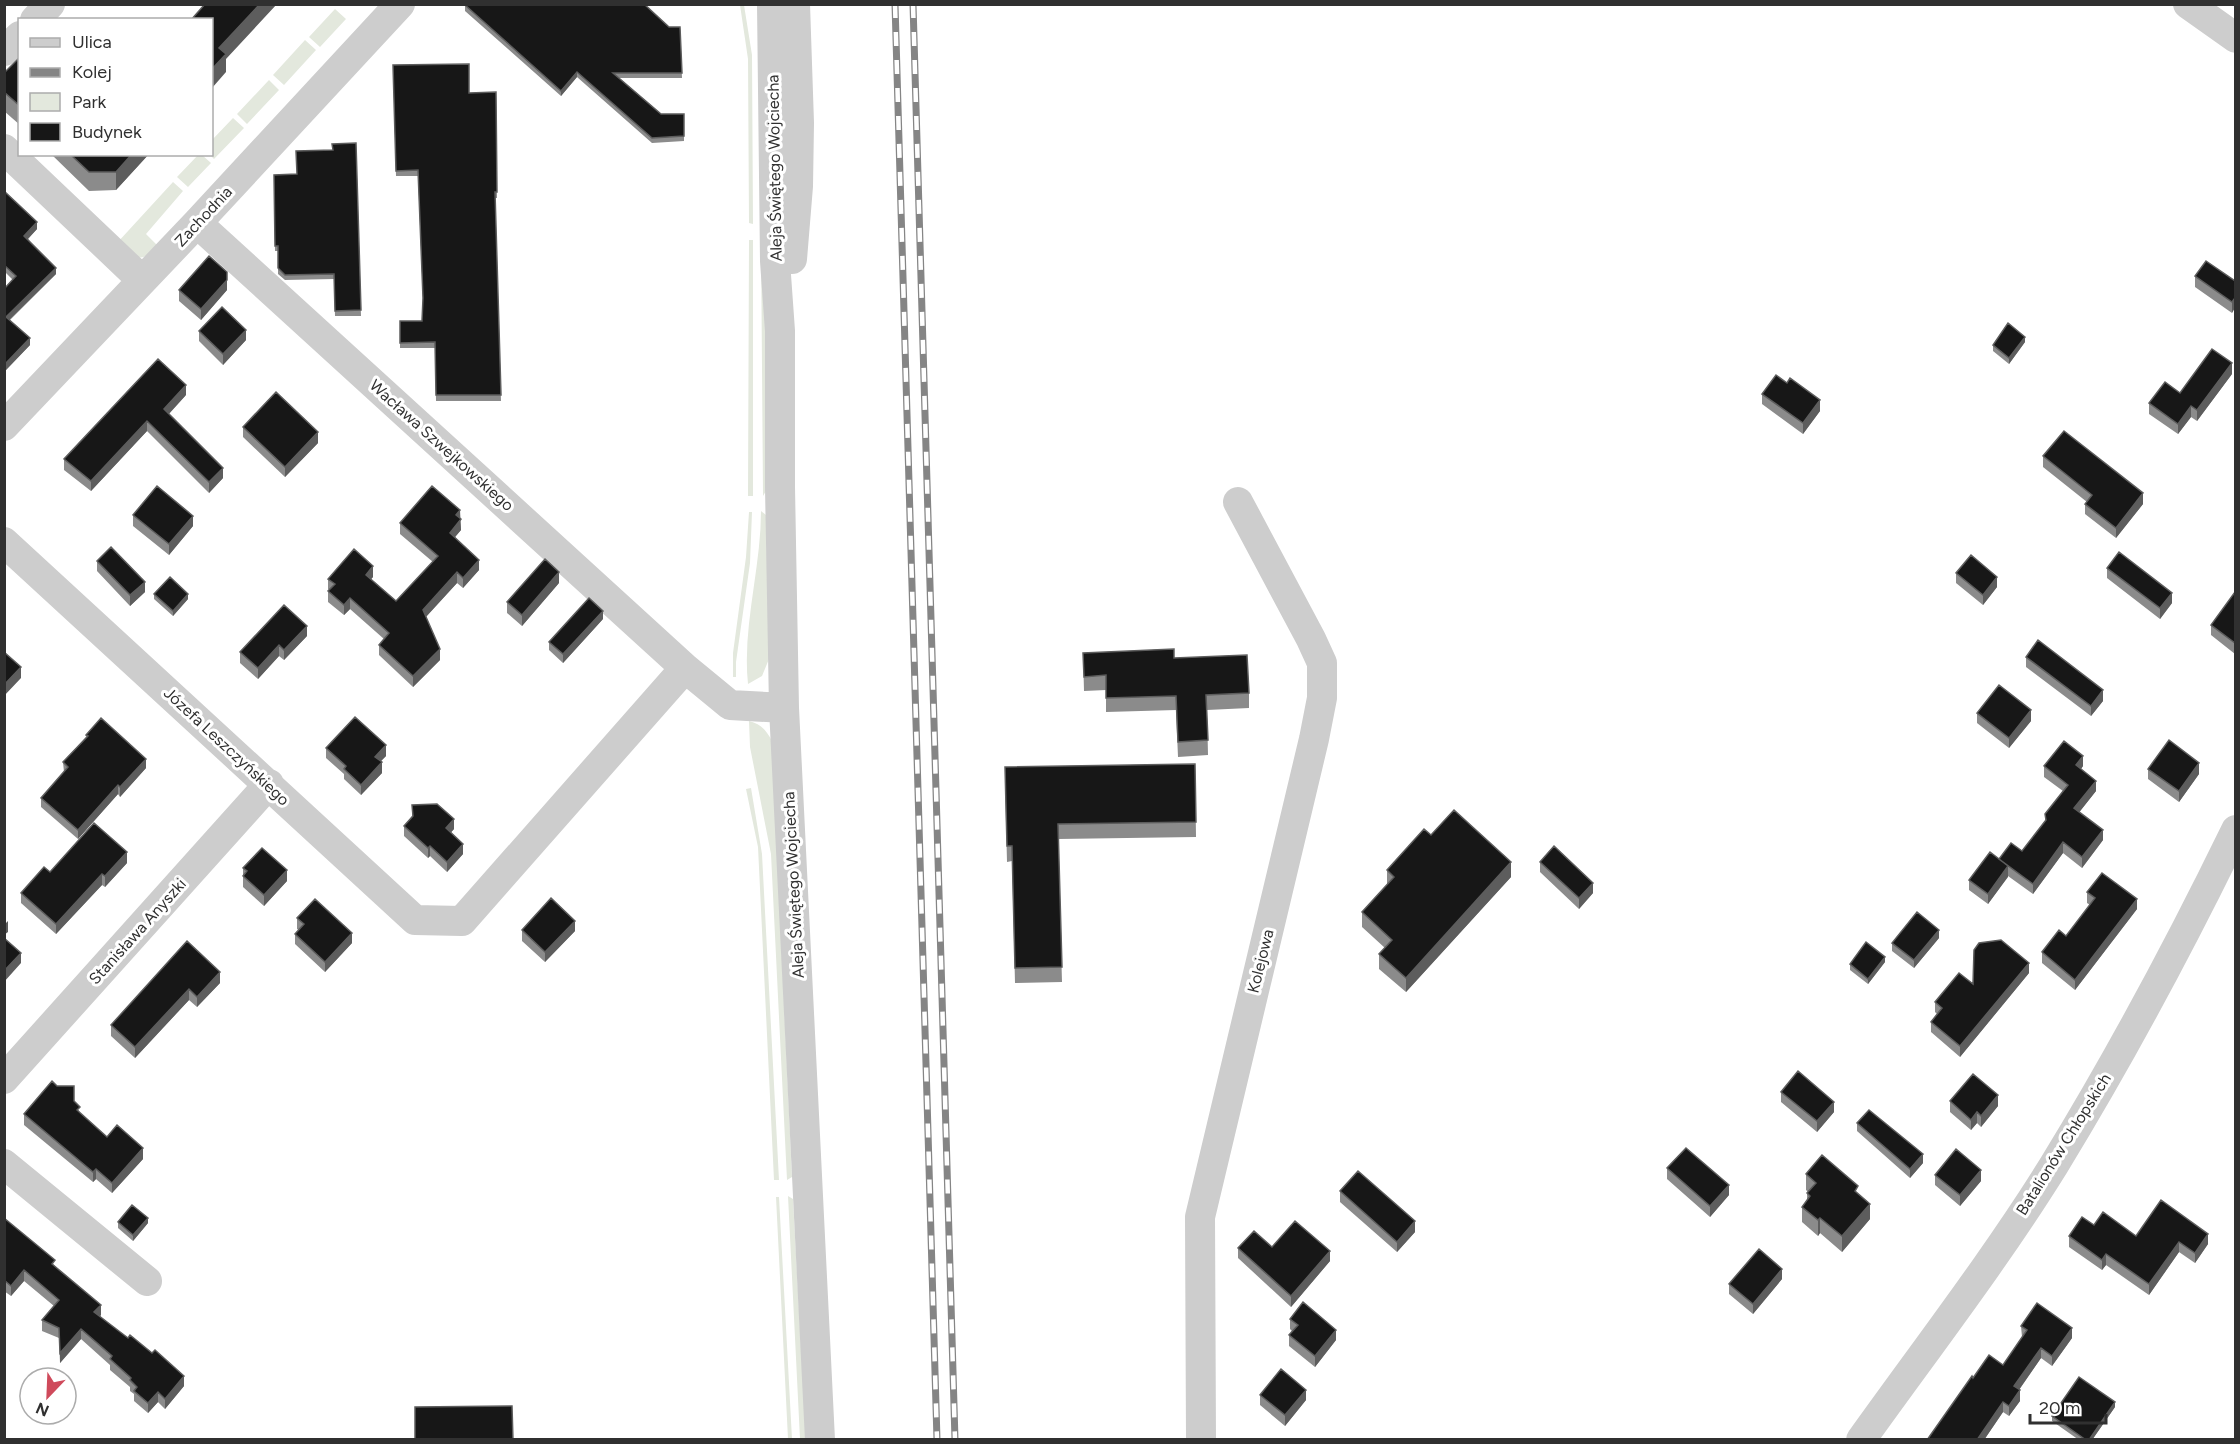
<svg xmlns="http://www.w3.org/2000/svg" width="2240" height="1444" font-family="Figtree,sans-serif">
  <rect width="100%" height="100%" fill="#fff"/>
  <path fill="#e3e8dd" d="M740,5h4l8,50 1,169 -4,-1 -1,-164z
    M335,9l11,10 -26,28 -11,-10z
    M305,40l11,10 -32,35 -11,-10z
    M269,80l10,10 -32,34 -10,-10z
    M233,118l11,10 -30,31 -4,-4 2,-1v-14z
    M199,154l3,1 9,8 -23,24 -11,-10z
    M173,182l10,9 -37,43 13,13c-21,18 -22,10 -42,-4z
    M749,240h4v256h-5z
    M761,240l6,4 -1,247 -3,5z
    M761,511l5,4 3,144 -7,17 -14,8c-6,-57 13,-115 13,-173z
    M749,512h3l-2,51 -14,99v15h-3v-24l13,-96z
    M749,721c12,3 17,9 23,20l20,436 -5,3 -16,-326 -21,-107z
    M751,788l11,66 17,326h-5l-16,-333 -12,-58z
    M788,1196l5,3 13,240h-6z
    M776,1197h3l13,242h-4z"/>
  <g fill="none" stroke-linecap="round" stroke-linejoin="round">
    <path stroke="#cdcdcd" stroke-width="30" d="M772,4l3,257 5,70v156l4,221 36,732
      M2188,4l48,34
      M35,20l15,-16
      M4,51l16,-15
      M4,149l138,131
      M792,259l6,-73 1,-63 -4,-119
      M4,426l193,-203 203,-219
      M4,542l411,378 47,1 223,-253 -488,-445
      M685,668l45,37 54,3
      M4,1079l265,-295
      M4,1164l143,117
      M1201,1440l-1,-223 114,-478 8,-41v-35l-11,-24 -73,-137
      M1861,1440c65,-91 134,-180 193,-275 66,-108 126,-220 182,-335"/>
    <g stroke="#858585" stroke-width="7">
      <path id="rail" d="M895,4l42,1436
        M913,4l42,1436"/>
    </g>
    <use href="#rail" stroke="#fff" stroke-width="4.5" stroke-dasharray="14" stroke-linecap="butt"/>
  </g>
  <path fill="#8b8b8b" d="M465,5l204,22h11l2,51h-63l42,36h23v27l-32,2 -75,-66 -16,19 -96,-85z
    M20,57v68l-16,-14v-38z
    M393,65l76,28 27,-1 1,106h-2l6,203h-65l-1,-53h-35v-27h22l1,-20 -5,-125h-22z
    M356,143l5,173h-26l-1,-37 -49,1 -7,-6v-23h-3l-1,-76 23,-1 35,-24z
    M51,154h98l-33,36 -27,1z
    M4,191l33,38 -9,10 28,35 -46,46 20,25 -24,25 -2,-2v-79l9,-9 -9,-9z
    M2195,276l40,5 -3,32 -37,-26z
    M179,290h48l-26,30 -22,-19z
    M199,331l47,9 -23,25 -24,-24z
    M2025,342l-16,22 -16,-13v-6z
    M2232,374l-35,47 -6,-4 -13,17 -29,-20v-11z
    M1787,383l33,28 -17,23 -41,-30v-10z
    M186,395l-17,19 54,64 -14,15 -62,-62 -56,60 -27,-21v-11z
    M243,427l75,16 -33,34 -42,-40z
    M2043,456l100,48 -27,34 -31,-24v-10l2,-2 -44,-35z
    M133,515l60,11 -24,29 -36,-29z
    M460,519l1,11 -6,7 24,33 -16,18 -6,-5 -31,34 14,43 -27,27 -34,-32v-10l5,-6 -34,-30 -6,6 -16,-13v-11l1,-1 -1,-1v-10l45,-2 -2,2 25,22 37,-39 -33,-28v-11z
    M97,561l48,31 -15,14 -33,-35z
    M2107,568l65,35 -12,16 -53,-41z
    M1956,573l41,14 -14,18 -27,-22z
    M559,583l-37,43 -15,-13v-11z
    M2235,592v62l-24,-19v-10z
    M154,594l34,5 -15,17 -19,-17z
    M603,619l-40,44 -14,-13v-8z
    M307,636l-23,24 -5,-4 -21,23 -18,-16v-11z
    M1083,653l91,5 75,35v15l-42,2 1,45 -30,2 -2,-47 -70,2v-22l-22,1z
    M2026,657l77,44 -12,15 -65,-49z
    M1977,713l54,8 -22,27 -32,-25z
    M86,735l60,33 -26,29 -2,-3 -40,45 -37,-32v-9l23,-26 -1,-10 23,-25z
    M326,748l60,8 -5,5 1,12 -21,22 -17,-16v-5l-18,-16z
    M1195,764l1,73 -138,2 4,143 -47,1 -3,-122 -5,1 -2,-79z
    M2044,766h39l-2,3 15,22 -17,21 24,28 -21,28 -19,-15 -30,41 -25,-18 -20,28 -19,-14v-10l30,-21 23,-8 23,-30v-7l18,-23 -19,-14z
    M2148,769l51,5 -20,28 -31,-23z
    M412,805l42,24 -3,3 12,22 -16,18 -17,-16 -2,2 -24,-22v-10l8,-10z
    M1431,835l80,42 -105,115 -27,-23v-15l6,-6 -23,-21v-15l25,-27v-15z
    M1540,862l53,31 -14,16 -39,-37z
    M127,863l-22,24 -3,-2 -46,49 -35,-31v-10l29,-21z
    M243,868l44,13 -23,25 -21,-19z
    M2087,892l50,17 -62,81 -33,-27v-11l24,-16 24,-31 -3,-2z
    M297,918l55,25 -27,29 -30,-28v-10l4,-4 -2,-1z
    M522,930l53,1 -30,31 -23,-21z
    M1939,938l-25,30 -22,-17v-8z
    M187,941l33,42 -23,24 -8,-7 -54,58 -24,-22v-11z
    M1885,962l-17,22 -18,-14v-6z
    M2029,973l-69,84 -29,-25v-10l6,-8 -2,-2v-10l38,-18z
    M1781,1092l53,20 -17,20 -36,-30z
    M74,1101l6,12 27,24 36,22 -31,34 -16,-14 -3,3 -69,-57v-11z
    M1950,1101l48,5 -17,21 -4,-4 -6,7 -21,-18z
    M1857,1123l66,40 -13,15 -53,-47z
    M1667,1168l62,27 -19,22 -43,-38z
    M1806,1174l52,20 12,25 -28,33 -22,-19 -2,3 -16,-14v-15l5,-7v-7l1,-1 -2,-2z
    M1935,1175l46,6 -21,25 -25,-21z
    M1340,1191l75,41 -18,20 -57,-50z
    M4,1218l51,48 46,49 -1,1 84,70 -19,23 -7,-7 -10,11 -14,-12v-7l-4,-3v-4l-20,-17v-5l-29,-26 -21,24 -1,-25 -17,-7v-11l12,-14 -30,-25 -13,15 -7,-5z
    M118,1222l30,1 -15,18 -15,-13z
    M2094,1225l42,11 72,8 -13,19 -16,-11 -30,43 -43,-30 -4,5 -33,-23v-11z
    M1272,1247l58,14 -39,46 -53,-49v-10z
    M1782,1279l-29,35 -24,-20v-10z
    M1290,1319l46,21 -21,27 -26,-21v-11l3,-4 -2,-2z
    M2021,1326l51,12 -20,28 -11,-8 -22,32 1,11 -11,15 -6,-4 -19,28h-57l46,-62 30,-13 19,-28z
    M1260,1395l46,5 -21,26 -25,-21z
    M2115,1407l-23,33h-13l-27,-19v-5z"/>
  <path fill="#5d5d5d" d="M260,4h17l-51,55v13l-14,16v-19l7,-21z
    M577,72v5l-16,19v-5z
    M132,154h17l-33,36v-18z
    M37,222v7l-13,14v-7z
    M56,268v6l-50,49v-6z
    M227,280v10l-26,30v-11z
    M2235,298v10l-3,5v-11z
    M246,330v10l-23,25v-11z
    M2025,337v5l-16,22v-6z
    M30,338v7l-24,25v-7z
    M2232,363v11l-35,47v-11z
    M186,385v10l-22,24v-10z
    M1820,400v11l-17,23v-11z
    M2191,406v11l-13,17v-10z
    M147,421v10l-56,60v-10z
    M318,432v11l-33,34v-10z
    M223,468v10l-14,15v-11z
    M2143,493v11l-27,34v-10z
    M460,510l1,20 -11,13v-10l6,-18z
    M193,516v10l-24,29v-11z
    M479,560v10l-16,18v-10z
    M373,566v11l-7,8v-10z
    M457,572v11l-34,37v-10z
    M559,572v11l-37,43v-11z
    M1997,577v10l-14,18v-10z
    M145,582v10l-15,14v-11z
    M2172,593v10l-12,16v-11z
    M188,594v5l-15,17v-5z
    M350,598v11l-6,6v-10z
    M603,611v8l-40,44v-9z
    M307,626v10l-23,24v-10z
    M279,645v11l-21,23v-11z
    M440,649v11l-27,27v-11z
    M21,667v11l-17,18v-11z
    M2103,690v11l-12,15v-10z
    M2031,710v11l-22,27v-10z
    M386,745v11l-11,11v-10z
    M2083,756v10l-7,10v-11z
    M146,759v9l-26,29v-10z
    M382,762v11l-21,22v-10z
    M2199,763v11l-20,28v-11z
    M2096,781v10l-22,28v-11z
    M118,785v9l-40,45v-9z
    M454,819v10l-8,9v-10z
    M2103,830v10l-21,28v-11z
    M2063,842v11l-30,41v-10z
    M463,844v10l-16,18v-10z
    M430,846v10l-2,2v-10z
    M127,852v11l-22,24v-11z
    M1511,862v15l-105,115v-14z
    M2008,866v11l-20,27v-10z
    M287,870v11l-23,25v-11z
    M102,874v11l-46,49v-10z
    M1593,883v10l-14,16v-11z
    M2137,899v10l-62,81v-10z
    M8,921v11l-4,3v-10z
    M575,921v10l-30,31v-10z
    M1939,930v8l-25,30v-8z
    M352,933v10l-27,29v-10z
    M21,953v10l-17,19v-11z
    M1885,957v5l-17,22v-5z
    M2029,963v10l-69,84v-11z
    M220,972v11l-23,24v-10z
    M189,989v11l-54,58v-11z
    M1998,1095v11l-17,21v-11z
    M1834,1102v10l-17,20v-11z
    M1977,1112v11l-6,7v-10z
    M143,1148v11l-31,34v-10z
    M1923,1154v9l-13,15v-9z
    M96,1169v10l-3,3v-10z
    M1981,1170v11l-21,25v-11z
    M1729,1185v10l-19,22v-11z
    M1870,1204v15l-28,33v-16z
    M148,1218v5l-15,18v-6z
    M1820,1218v15l-2,3v-16z
    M1415,1221v11l-18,20v-10z
    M2208,1234v10l-13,19v-10z
    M2179,1242v10l-30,43v-11z
    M1330,1251v10l-39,46v-11z
    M2106,1254v11l-4,5v-10z
    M1782,1269v10l-29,35v-10z
    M24,1270v11l-13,15v-10z
    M101,1305v10l-7,8v-11z
    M2072,1328v10l-20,28v-10z
    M81,1329v10l-21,24v-10z
    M1336,1330v10l-21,27v-11z
    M2041,1348v10l-27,39v-11z
    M184,1376v10l-19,23v-10z
    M1306,1390v10l-21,26v-11z
    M2020,1390v11l-11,15v-10z
    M158,1392v10l-10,11v-10z
    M2003,1402v10l-19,28h-7z
    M2115,1402v5l-23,33h-3z"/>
  <path fill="#171717" stroke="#5d5d5d" stroke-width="1.5" d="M205,4h55l-41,44 7,6 -14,15v-49h-21z
    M465,4h179l25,23h11l2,46h-69l48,41h23v22l-32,2 -75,-66 -16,19 -96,-86z
    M20,57v49l-16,-14v-19z
    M469,64v29l27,-1 1,100h-2l6,203h-65l-1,-53 -35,1v-22h22l1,-23 -5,-128 -22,1 -3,-106z
    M356,143l5,167 -26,1 -1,-37 -49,1 -7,-7v-22h-3l-1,-71 23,-1 -1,-23 37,-1 -1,-6z
    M70,154h62l-16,18h-27z
    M4,191l33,31 -13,14 32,32 -50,49 24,21 -24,25 -2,-1v-73l12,-13 -12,-11z
    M209,256l18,16v8l-26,29 -22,-19z
    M2206,261l29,20v17l-3,4 -37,-26z
    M222,307l24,23 -23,24 -24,-23z
    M2008,323l17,14 -16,21 -16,-13z
    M2212,349l20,14 -35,47 -6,-4 -13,18 -29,-21 16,-21 15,11z
    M158,359l28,26 -22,24 59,59 -14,14 -62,-61 -56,60 -27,-22z
    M1776,375l11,8 3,-5 30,22 -17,23 -41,-29z
    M276,392l42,40 -33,35 -42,-40z
    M2064,431l79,62 -27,35 -31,-24 7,-9 -49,-39z
    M157,486l36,30 -24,28 -36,-29z
    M432,486l28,24 -4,5 5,4 -11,14 29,27 -16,18 -6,-6 -34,38 17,39 -27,27 -34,-31 10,-12 -39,-35 -6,7 -16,-14 7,-7 -7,-5 26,-30 19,17 -7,9 30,26 42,-45 -38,-33z
    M111,547l34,35 -15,13 -33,-34z
    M2119,552l53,41 -12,15 -53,-40z
    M1971,555l26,22 -14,18 -27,-22z
    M545,559l14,13 -37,43 -15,-13z
    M170,577l18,17 -15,17 -19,-17z
    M2235,592v51l-24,-18z
    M589,598l14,13 -40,43 -14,-12z
    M284,605l23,21 -23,24 -5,-5 -21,23 -18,-16z
    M2038,640l65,50 -12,16 -65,-49z
    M1174,649v9l73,-3 2,38 -43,2 2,45 -30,2 -2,-46 -70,2v-23l-22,2 -1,-24z
    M4,652l17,15 -17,18z
    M1999,685l32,25 -22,28 -32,-25z
    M355,717l31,28 -11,12 7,5 -21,23 -17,-16 2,-3 -20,-18z
    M101,718l45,41 -26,28 -2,-2 -40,45 -37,-32 27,-31 -5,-5 25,-26 -2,-1z
    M2169,740l30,23 -20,28 -31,-22z
    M2064,741l19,15 -7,9 20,16 -22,27 29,22 -21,27 -19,-15 -30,42 -34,-25 12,-16 11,8 24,-31 -1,-6 23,-29 -24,-19z
    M1195,764l1,58 -138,2 4,143 -47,1 -3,-122h-5l-2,-79z
    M437,804l17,15 -8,9 17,16 -16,18 -17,-16 -2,2 -24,-22 9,-10 -1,-11z
    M1454,810l57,52 -105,116 -27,-24 13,-14 -30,-28 32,-35 -7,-7 37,-41 7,6z
    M94,823l33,29 -22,24 -3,-2 -46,50 -35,-31 23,-26 6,5z
    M1554,846l39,37 -14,15 -39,-36z
    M262,848l25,22 -23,25 -21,-19 4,-5 -4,-3z
    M1990,852l18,14 -20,28 -19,-14z
    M2102,873l35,26 -62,81 -33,-28 17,-22 7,6 29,-38 -8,-6z
    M551,898l24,23 -30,31 -23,-22z
    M315,899l37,34 -27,29 -30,-28 9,-10 -7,-6z
    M1917,912l22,18 -25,30 -22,-17z
    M4,938l17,15 -17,18z
    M2001,940l28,23 -69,83 -29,-24 11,-14 -7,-6 24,-29 14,11 1,-34 5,-7z
    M187,941l33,31 -23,25 -8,-8 -54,58 -24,-22z
    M1866,942l19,15 -17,22 -18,-15z
    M1798,1071l36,31 -17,19 -36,-29z
    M1973,1074l25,21 -17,21 -4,-4 -6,8 -21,-19z
    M52,1081l5,5h17v15l6,6 -3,3 30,27 10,-12 26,23 -31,35 -16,-14 -3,3 -69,-58z
    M1869,1110l54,44 -13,15 -53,-46z
    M1686,1148l43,37 -19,21 -43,-38z
    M1956,1149l25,21 -21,25 -25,-20z
    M1822,1155l36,31 -3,5 15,13 -28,32 -22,-18 -2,2 -16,-13 8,-11 -3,-3 9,-10 -10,-9z
    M1358,1171l57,50 -18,21 -57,-51z
    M2161,1200l47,34 -13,19 -16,-11 -30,42 -43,-30 -4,6 -33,-24 13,-19 12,8 9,-13 33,24z
    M132,1205l16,13 -15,17 -15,-13z
    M4,1218l51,42 -3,4 49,41 -7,7 34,26 2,-3 22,18 3,-3 29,26 -19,23 -7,-7 -10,11 -14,-12 3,-4 -7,-7 1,-2 -21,-19 2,-3 -31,-27 -21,24 -1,-25 -17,-8 17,-20 -35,-30 -13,16 -7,-6z
    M1295,1221l35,30 -39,45 -53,-48 16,-17 18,16z
    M1759,1249l23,20 -29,35 -24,-20z
    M1303,1302l33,28 -21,26 -26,-21 9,-10 -8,-6z
    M2037,1303l35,25 -20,28 -11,-8 -27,38 6,4 -11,16 -6,-4 -26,38h-50l45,-64 1,2 16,-23 14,10 24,-35 -6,-4z
    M1281,1369l25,21 -21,25 -25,-20z
    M2079,1377l36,25 -26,38h-3l-34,-24z
    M512,1406l1,34h-98v-33z"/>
  <g text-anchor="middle" stroke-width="6" stroke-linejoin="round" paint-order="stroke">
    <g font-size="16" fill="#303030" stroke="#fff">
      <text transform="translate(774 168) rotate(-91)" y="6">Aleja Świętego Wojciecha</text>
      <text transform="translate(203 216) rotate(-47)" y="6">Zachodnia</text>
      <text transform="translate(442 445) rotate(42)" y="6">Wacława Szwejkowskiego</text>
      <text transform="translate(227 746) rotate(43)" y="6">Józefa Leszczyńskiego</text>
      <text transform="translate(793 885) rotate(-93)" y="6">Aleja Świętego Wojciecha</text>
      <text transform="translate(137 931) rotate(-48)" y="6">Stanisława Anyszki</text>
      <text transform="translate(1260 961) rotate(-76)" y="6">Kolejowa</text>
      <text transform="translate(2063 1144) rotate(-58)" y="6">Batalionów Chłopskich</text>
    </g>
  </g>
  <rect width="2240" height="1444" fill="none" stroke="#303030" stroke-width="12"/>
  <rect x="18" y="18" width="195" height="138" fill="#ffffff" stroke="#acacac" stroke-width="1.5"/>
  <rect x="30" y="38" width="30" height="9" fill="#cdcdcd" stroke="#acacac" stroke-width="1.5"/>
  <text x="72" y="48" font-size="18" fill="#303030">Ulica</text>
  <rect x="30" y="68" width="30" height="9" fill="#858585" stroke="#acacac" stroke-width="1.5"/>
  <text x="72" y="78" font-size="18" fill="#303030">Kolej</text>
  <rect x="30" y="93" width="30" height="18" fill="#e3e8dd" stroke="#acacac" stroke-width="1.5"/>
  <text x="72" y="108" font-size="18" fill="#303030">Park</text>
  <rect x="30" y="123" width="30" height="18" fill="#171717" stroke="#acacac" stroke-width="1.5"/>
  <text x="72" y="138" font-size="18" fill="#303030">Budynek</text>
  <g transform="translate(48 1396) rotate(203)"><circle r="28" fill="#ffffff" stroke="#acacac" stroke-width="1.5"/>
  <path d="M0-4.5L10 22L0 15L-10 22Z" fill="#cf4a5b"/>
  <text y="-9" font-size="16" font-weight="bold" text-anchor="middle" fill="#303030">N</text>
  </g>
  <path d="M2030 1414v9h76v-9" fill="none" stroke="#303030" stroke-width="3"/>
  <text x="2039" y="1414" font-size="18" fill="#303030" stroke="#ffffff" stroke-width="4.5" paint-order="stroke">20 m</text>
</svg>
